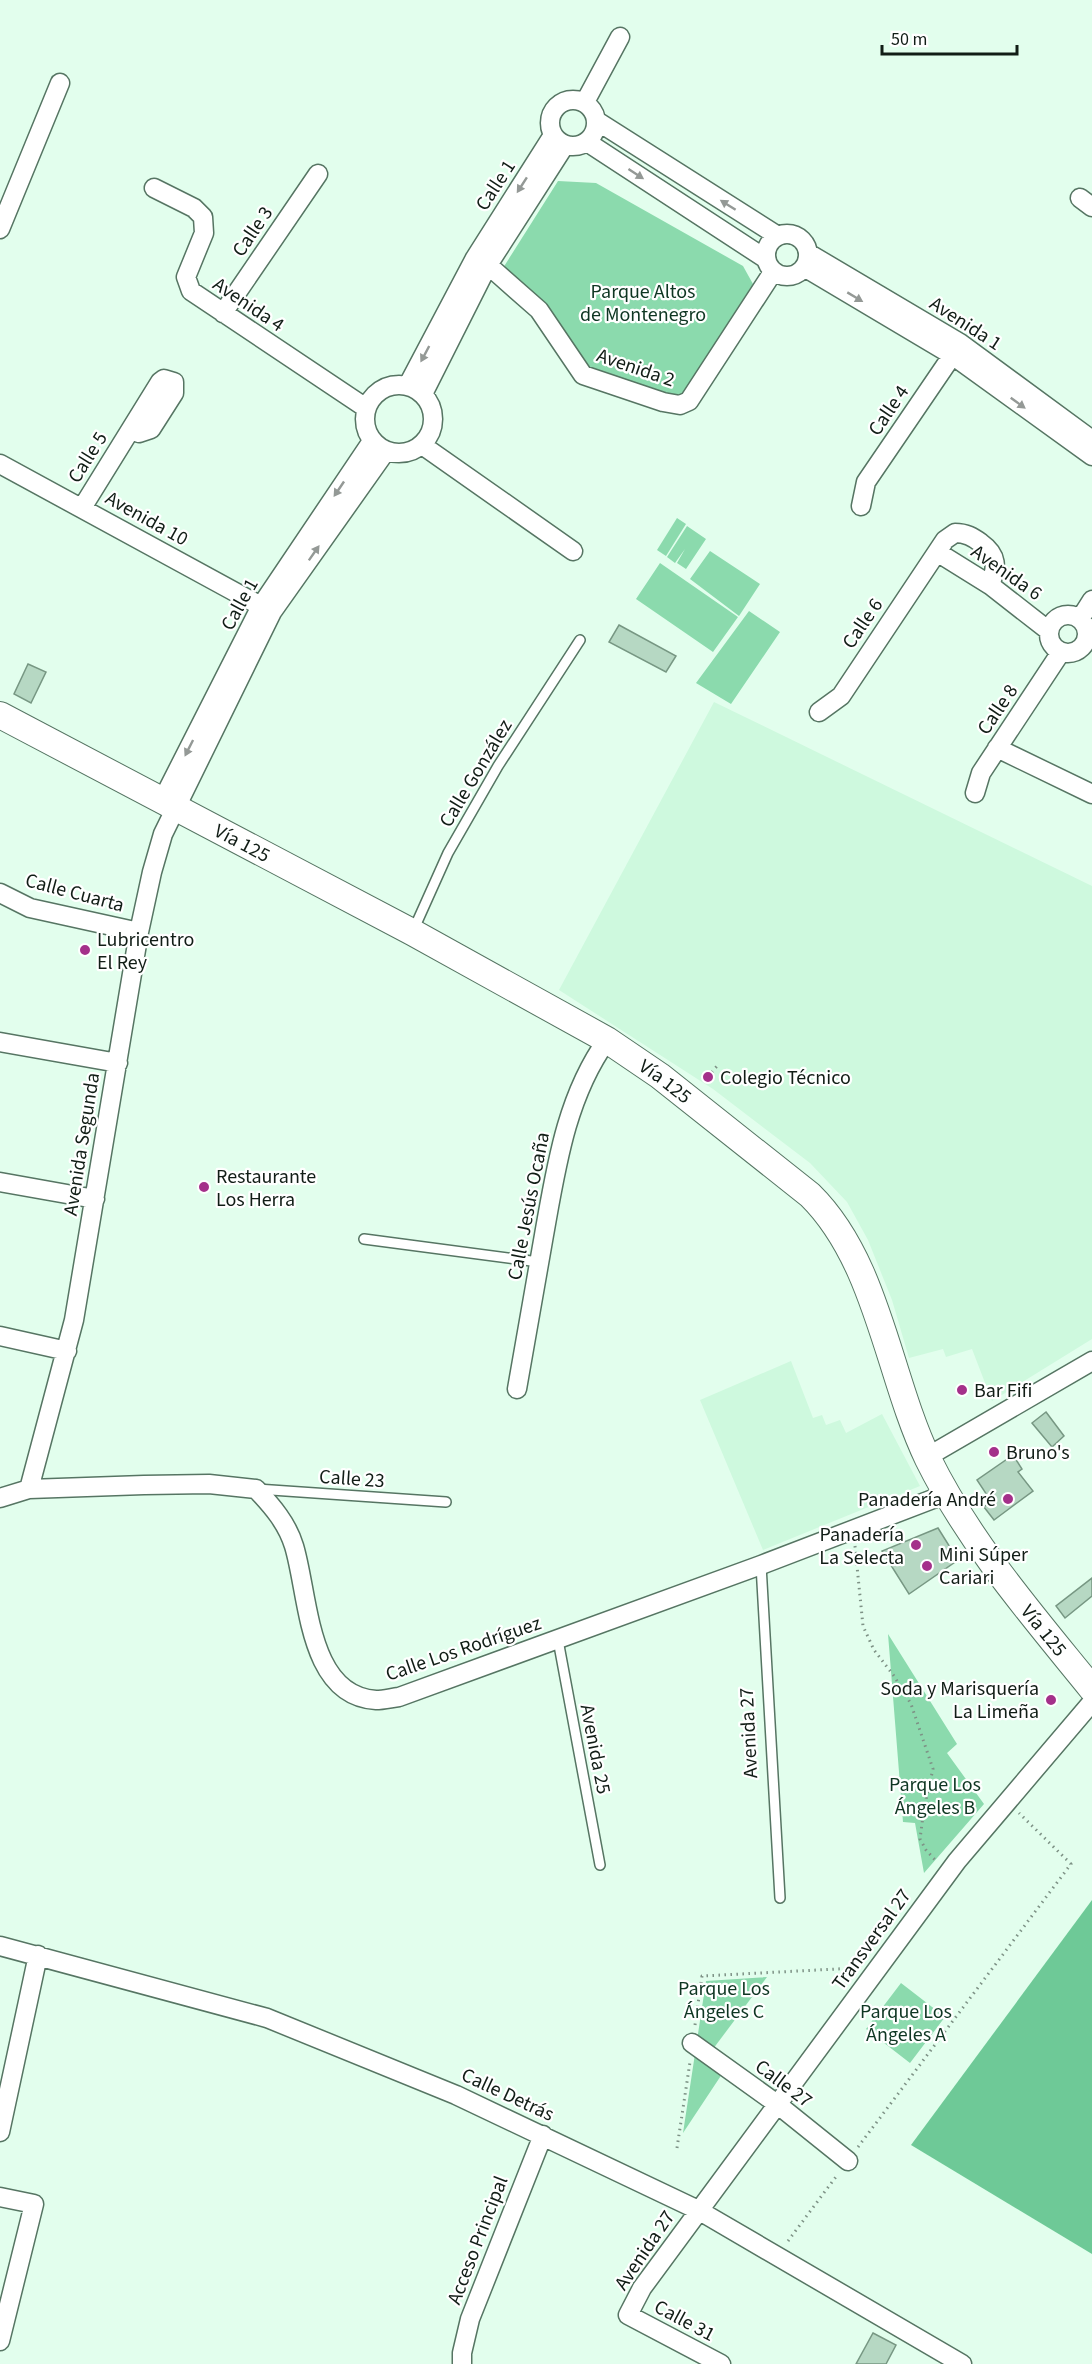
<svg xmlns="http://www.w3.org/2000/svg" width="1092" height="2364" font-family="'Source Sans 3',sans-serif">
  <rect width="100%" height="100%" fill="#e2feed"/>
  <path fill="#cef9de" d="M714,702l378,184v453l-100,62 -20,-52 -26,8 -3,-8 -34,9 -17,-58 -24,-60 -21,-38 -37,-39 -97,-74 -154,-99z
    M791,1361l22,57 9,-3 4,10 14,-5 6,13 36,-19 38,72 -157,64 -63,-150z"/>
  <path fill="#8bdaad" d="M558,181l38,2 147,83 10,18 -73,114 -91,-28 -38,-58 -48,-44z
    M677,518l9,6 -20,32 -9,-6z
    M687,526l19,13 -20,30 -9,-6 8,-14 -10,14 -8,-6z
    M710,551l50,33 -21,32 -49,-37z
    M660,563l78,54 -25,35 -77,-53z
    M749,611l31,21 -49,72 -35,-21z
    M888,1634l69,110 -10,9 37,51 -60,69 -9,-50 -12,-1z
    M767,1977l-54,72 17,13 -47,71 23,-152z
    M901,1983l44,34 -35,46 -44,-34z"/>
  <path fill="#6ec997" d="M1092,1900v354l-181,-109z"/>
  <path fill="#b6d8c3" stroke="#779783" stroke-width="1.5" d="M619,625l57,31 -10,16 -57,-30z
    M28,664l18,8 -15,31 -17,-9z
    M1046,1412l18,24 -12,11 -20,-24z
    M1013,1455l9,14 -4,3 15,19 -39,29 -10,-13 7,-6 -14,-21z
    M938,1528l20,32 -49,34 -27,-43z
    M1092,1578v18l-27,22 -9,-12z
    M873,2333l23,12 -10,19h-30z"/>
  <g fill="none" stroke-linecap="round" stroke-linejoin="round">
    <g stroke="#567563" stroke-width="12">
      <path id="service" d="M413,931l35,-78 50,-87 82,-126
        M364,1239l175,23
        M257,1489l189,13
        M761,1565l19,333
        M558,1640l42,225"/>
    </g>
    <g stroke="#567563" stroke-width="21">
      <path id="minor" d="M550 123a23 23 0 1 1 46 0a23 23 0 1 1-46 0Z
        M585,102l35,-65
        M597,121l181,115
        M587,142l179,117
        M154,188l40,20 9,9 1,16 -18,44 5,14 175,117
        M1080,198l12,9
        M0,229l60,-146
        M766 255a21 21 0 1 1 42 0a21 21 0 1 1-42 0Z
        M808,253l152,90 132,97
        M475,258l13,7 51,45 44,65 80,27 17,3 9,-4 84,-129
        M804,267l148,88 140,101
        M223,313l95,-139
        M365 419a34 34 0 1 1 68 0a34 34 0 1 1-68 0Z
        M408,385l67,-127 78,-123
        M423,394l65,-129 77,-120
        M422,445l151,106
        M0,464l270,147
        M861,506l5,-24 92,-135
        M82,508l78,-126 4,-3 10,3v11l-23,36 -12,4 -8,-3
        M937,552l53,33 59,46
        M1049 634a19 19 0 1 1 38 0a19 19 0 1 1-38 0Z
        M1080,619l12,-19
        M819,712l22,-16 104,-156 10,-7c11,0 18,4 26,10 17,12 16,24 9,42
        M997,748l95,46
        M975,793l6,-20 80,-121
        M163,799l98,-193 111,-165
        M0,893l30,15 109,24
        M0,1042l118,21
        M0,1182l95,17
        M0,1336l67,15
        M517,1389c9,-51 18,-102 27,-154 12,-67 22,-138 63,-195
        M927,1457l165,-96
        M29,1489l45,-169 65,-388 13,-60 11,-38 109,-222 114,-161
        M0,1498l29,-9 115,-4 65,-1 47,5c16,17 31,34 38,57 15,49 13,150 82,154 7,0 15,-2 23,-3l362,-132 185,-71
        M0,1946l267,72 189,77 242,115 264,154
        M692,2043l85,61 71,57
        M0,2132l38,-177
        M0,2197l34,7 -34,137
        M462,2364v-11l8,-34 73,-184
        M721,2364l-93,-49 14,-27 315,-427 135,-159"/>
    </g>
    <g stroke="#567563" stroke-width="28">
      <g id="secondary">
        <path id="s1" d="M0,715l412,217 195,108 53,36 150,119c68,67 78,181 118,264 42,85 105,157 164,230"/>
      </g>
    </g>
    <path stroke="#7d9185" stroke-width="3" stroke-dasharray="1.5 4.5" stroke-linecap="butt" d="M708,1077l9,-11
      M855,1546l8,80 11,24 20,26 17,28 22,65 -9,39 -4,31 6,11 11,12
      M695,2025l7,-49 154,-8
      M858,2147l213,-283 -52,-51
      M677,2148l13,-86
      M788,2241l50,-67"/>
    <use href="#service" stroke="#fff" stroke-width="9"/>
    <use href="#minor" stroke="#fff" stroke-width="18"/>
    <use href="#secondary" stroke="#fff" stroke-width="26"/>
  </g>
  <defs><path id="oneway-solid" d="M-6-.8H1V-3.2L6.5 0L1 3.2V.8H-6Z" transform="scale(1.5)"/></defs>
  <g fill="#949996">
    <use href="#oneway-solid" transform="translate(636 174) rotate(33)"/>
    <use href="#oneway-solid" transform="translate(522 185) rotate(123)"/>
    <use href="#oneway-solid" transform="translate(728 205) rotate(-148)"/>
    <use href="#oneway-solid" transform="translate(855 297) rotate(31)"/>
    <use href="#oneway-solid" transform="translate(425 354) rotate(118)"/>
    <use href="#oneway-solid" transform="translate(1018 403) rotate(36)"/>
    <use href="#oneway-solid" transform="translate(339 489) rotate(124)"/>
    <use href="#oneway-solid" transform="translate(314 553) rotate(-55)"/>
    <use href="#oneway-solid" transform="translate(189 748) rotate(117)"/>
  </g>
  <g fill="#a4308a" stroke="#fff" stroke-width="2">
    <circle cx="85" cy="950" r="6"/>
    <circle cx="708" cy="1077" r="6"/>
    <circle cx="204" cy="1187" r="6"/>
    <circle cx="962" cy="1390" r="6"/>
    <circle cx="994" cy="1452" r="6"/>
    <circle cx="1008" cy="1499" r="6"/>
    <circle cx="916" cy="1545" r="6"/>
    <circle cx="927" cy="1566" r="6"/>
    <circle cx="1051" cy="1700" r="6"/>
  </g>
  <g text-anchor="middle" stroke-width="4.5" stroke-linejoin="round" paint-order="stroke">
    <g font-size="20" fill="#111d16" stroke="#fff">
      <text transform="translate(495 185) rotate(-57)" y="7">Calle 1</text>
      <text transform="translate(252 231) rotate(-56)" y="7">Calle 3</text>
      <text transform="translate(249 304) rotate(34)" y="7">Avenida 4</text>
      <text transform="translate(966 323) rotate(33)" y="7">Avenida 1</text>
      <text transform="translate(636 367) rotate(19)" y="7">Avenida 2</text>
      <text transform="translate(888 410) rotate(-56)" y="7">Calle 4</text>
      <text transform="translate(87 457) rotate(-58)" y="7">Calle 5</text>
      <text transform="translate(147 518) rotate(29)" y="7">Avenida 10</text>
      <text transform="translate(1007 572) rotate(35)" y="7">Avenida 6</text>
      <text transform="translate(239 604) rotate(-61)" y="7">Calle 1</text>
      <text transform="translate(862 623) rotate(-56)" y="7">Calle 6</text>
      <text transform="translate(997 709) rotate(-56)" y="7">Calle 8</text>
      <text transform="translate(475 773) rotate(-59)" y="7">Calle González</text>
      <text dy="7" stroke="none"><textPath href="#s1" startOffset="274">Vía 125</textPath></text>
      <text transform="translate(75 892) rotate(15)" y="7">Calle Cuarta</text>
      <text dy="7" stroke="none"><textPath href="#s1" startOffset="760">Vía 125</textPath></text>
      <text transform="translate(81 1144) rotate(-81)" y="7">Avenida Segunda</text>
      <text transform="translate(528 1206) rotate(-79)" y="7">Calle Jesús Ocaña</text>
      <text transform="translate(352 1478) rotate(4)" y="7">Calle 23</text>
      <text dy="7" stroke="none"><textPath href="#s1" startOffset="1443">Vía 125</textPath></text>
      <text transform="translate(463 1648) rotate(-19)" y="7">Calle Los Rodríguez</text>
      <text transform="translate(748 1733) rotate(-93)" y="7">Avenida 27</text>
      <text transform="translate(596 1749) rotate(79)" y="7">Avenida 25</text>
      <text transform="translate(871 1939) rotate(-54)" y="7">Transversal 27</text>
      <text transform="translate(784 2083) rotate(37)" y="7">Calle 27</text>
      <text transform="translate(508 2094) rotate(25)" y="7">Calle Detrás</text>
      <text transform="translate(477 2240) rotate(-69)" y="7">Acceso Principal</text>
      <text transform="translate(644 2250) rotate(-56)" y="7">Avenida 27</text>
      <text transform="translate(685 2320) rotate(28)" y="7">Calle 31</text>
    </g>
    <g font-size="20" fill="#0e3622" stroke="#fff">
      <text x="643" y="298">Parque Altos<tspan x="643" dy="23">de Montenegro</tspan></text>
      <text x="935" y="1791">Parque Los<tspan x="935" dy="23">Ángeles B</tspan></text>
      <text x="724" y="1995">Parque Los<tspan x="724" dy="23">Ángeles C</tspan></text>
      <text x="906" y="2018">Parque Los<tspan x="906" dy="23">Ángeles A</tspan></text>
    </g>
    <g font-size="20" fill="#111d16" stroke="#fff" text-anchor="start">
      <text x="97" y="946">Lubricentro<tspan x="97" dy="23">El Rey</tspan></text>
      <text x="720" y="1084">Colegio Técnico</text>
      <text x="216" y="1183">Restaurante<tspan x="216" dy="23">Los Herra</tspan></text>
      <text x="974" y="1397">Bar Fifi</text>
      <text x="1006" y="1459">Bruno's</text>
      <text x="996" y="1506" text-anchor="end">Panadería André</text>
      <text x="904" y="1541" text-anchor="end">Panadería<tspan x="904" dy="23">La Selecta</tspan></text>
      <text x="939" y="1561">Mini Súper<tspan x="939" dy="23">Cariari</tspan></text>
      <text x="1039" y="1695" text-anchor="end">Soda y Marisquería<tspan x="1039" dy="23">La Limeña</tspan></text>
    </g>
  </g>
  <path d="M882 45v9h135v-9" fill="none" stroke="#111d16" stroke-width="3"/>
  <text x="891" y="45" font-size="18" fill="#111d16" stroke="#ffffff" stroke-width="4.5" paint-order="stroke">50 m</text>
</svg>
